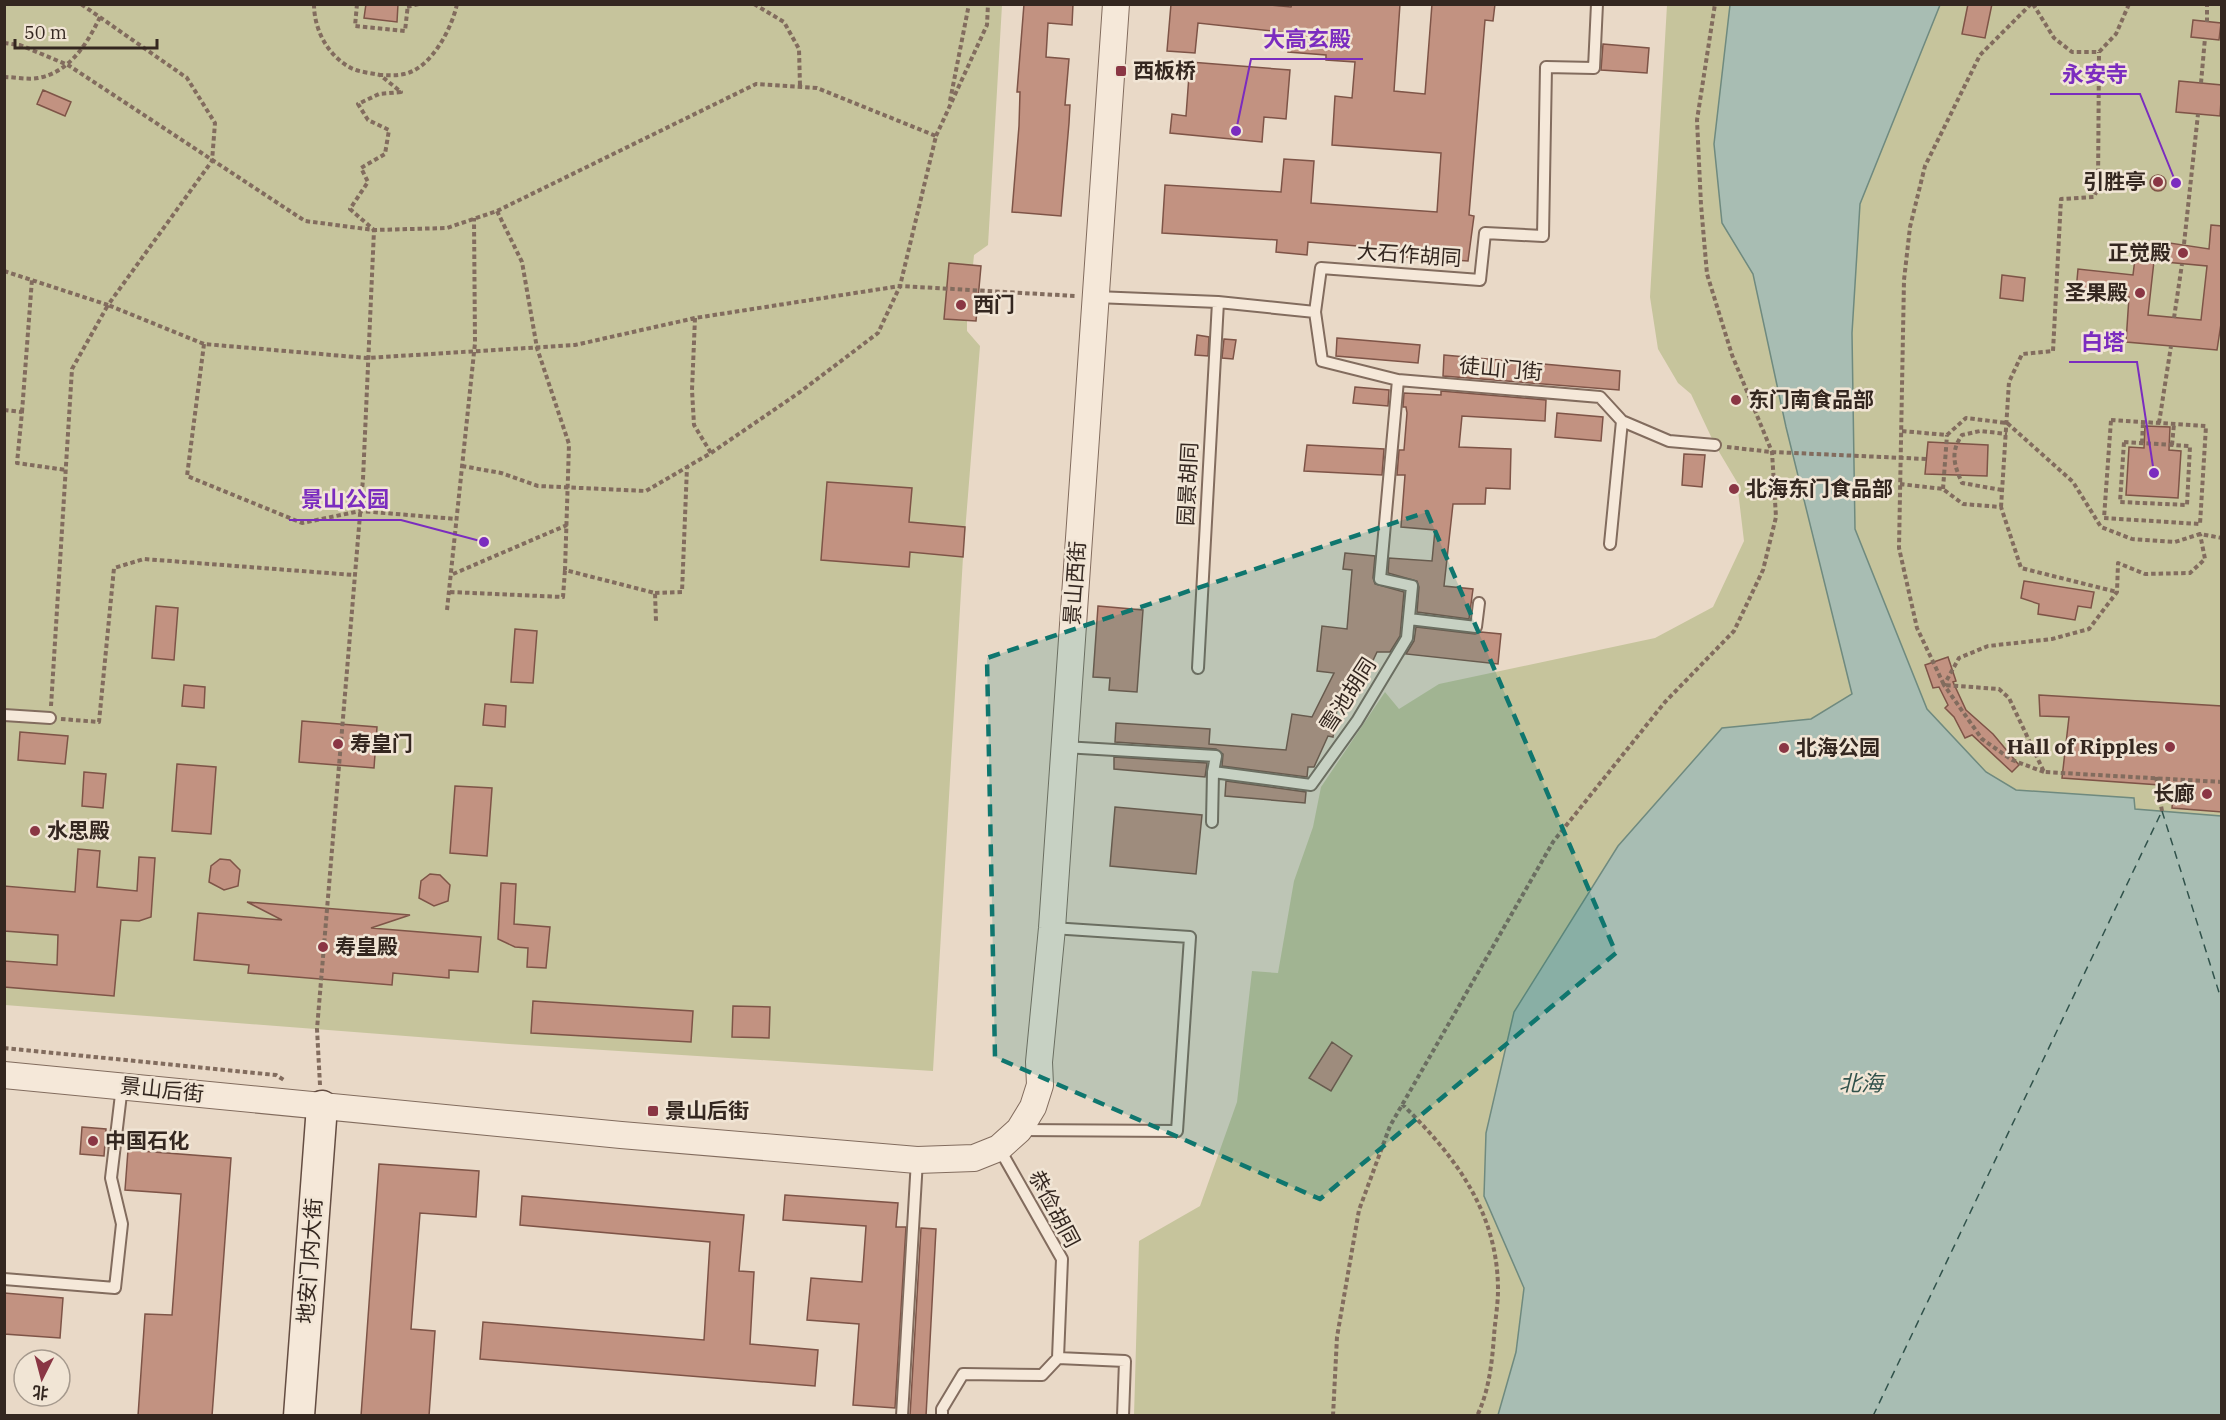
<svg xmlns="http://www.w3.org/2000/svg" width="2226" height="1420" font-family="'IBM Plex Serif','Noto Sans SC',serif">
  <rect width="100%" height="100%" fill="#e9d9c7"/>
  <path fill="#c6c49c" d="M4,5h998l-14,240 -14,10 -1,10 8,1 -5,55h-9v10l13,15 -17,211 -30,514 -424,-27 -504,-39z
    M1667,5h554v1410l-1087,1 5,-175 61,-35 37,-104 15,-131 26,2 16,-92 19,-54 8,-40 64,-95 14,17 40,-25 216,-46 58,-31 31,-66 -7,-59 -22,-37 -24,-51 -13,-11 -20,-34 -8,-52z"/>
  <path fill="#a8bdb3" stroke="#6f8a7f" stroke-width="1.5" d="M1730,5h210l-80,199 -8,129 3,196 72,180 59,63 30,18 118,8 1,11 86,7v599h-723l18,-63 8,-64 -40,-92 2,-63 28,-121 104,-166 104,-118 89,-9 41,-25 -66,-267 -33,-153 -31,-51 -8,-79z"/>
  <g fill="none" stroke-linecap="round" stroke-linejoin="round">
    <path stroke="#31524b" stroke-width="1.5" stroke-dasharray="8 6" stroke-linecap="butt" d="M2162,811l60,191
      M1873,1416l289,-605"/>
  </g>
  <path fill="#c29281" stroke="#7e5447" stroke-width="1.5" fill-rule="evenodd" d="M366,4h32l-1,18 -33,-4z
    M1024,4h49l-1,21 -24,-2 -2,34 23,2 -4,46h5l-1,18 -8,93 -49,-4 7,-86 1,-34h-3z
    M1171,4h90l30,3 1,-3h108l-6,87 31,3 7,-90h63l-2,17 -8,-1 -16,195 5,1 -6,45 -62,-4 1,-7 -99,-8 -1,13 -31,-3 1,-12 -115,-7 3,-48 116,7 3,-33 30,2 -3,42 126,9 4,-59 -109,-8 3,-49 17,2 3,-36 -29,-2v-5l-38,-3 2,-19 -92,-10 -3,30 -28,-2z
    M1968,4h24l-7,34 -23,-4z
    M2193,20l28,3 -2,17 -28,-3z
    M1603,44l46,4 -2,25 -46,-3z
    M1190,62l100,8 -4,49 -22,-2 -2,25 -92,-9 2,-19 14,2z
    M2179,81l43,4 -2,31 -44,-4z
    M43,90l28,12 -6,14 -28,-12z
    M2150 183a8 8 0 1 1 16 0a8 8 0 1 1-16 0Z
    M2211,225l11,1v91l-5,33 -91,-8 3,-45 -53,-6 2,-22 55,6 4,-33 33,4v-3l39,6zM2154,261l53,5 -6,54 -53,-5z
    M949,263l32,3 -5,55 -32,-2z
    M2002,275l23,3 -2,23 -23,-3z
    M1197,335l12,2 -1,19 -13,-1z
    M1337,338l83,7 -2,18 -82,-7z
    M1224,339l12,1 -3,19 -11,-1z
    M1444,355l176,16 -1,19 -176,-14z
    M1355,387l34,3 -1,16 -35,-3z
    M1441,391l105,9 -1,21 -83,-5 -3,31 52,2 -1,40 -24,-1 -1,16h-32l-9,82 29,3 -4,30 -52,-7 2,-25 -2,-6 -29,-8 1,-15 43,3 3,-31 -34,-3 4,-52h-8l2,-25h5l3,-37 -1,-6h-3l1,-14 37,2z
    M1557,413l46,4 -2,24 -46,-4z
    M2145,426l25,1 -1,23 12,1 -3,47 -52,-3 3,-48 15,1z
    M1928,442l60,3 -1,31 -62,-2z
    M1307,445l77,4 -2,26 -78,-4z
    M1684,454l21,1 -3,32 -20,-2z
    M827,482l85,6 -3,34 56,5 -2,30 -53,-5 -1,15 -88,-7z
    M1345,553l30,3 -2,22 2,6 29,8 -4,44 -10,16h-13l-25,53 -14,-2 -5,34 -5,-1 -14,31h-6l-1,10 -85,-11 1,-12 -7,-5 -101,-7 1,-19 94,6 -1,15 77,6 6,-36 20,3 22,-44 -17,-2 5,-45 25,3 5,-59 -9,-1z
    M2024,581l70,11 -3,16 -13,-2 -3,14 -37,-6 1,-10 -18,-6z
    M156,606l22,2 -4,52 -22,-2z
    M1098,606l45,4 -6,82 -28,-2 1,-12 -17,-1z
    M1416,627l59,7 6,-2 20,2 -3,30 -92,-10 8,-13z
    M515,629l22,2 -4,52 -22,-1z
    M1948,657l8,24 -3,1 13,28 27,24 26,31 -7,7 -40,-37 -7,3 -11,-21 -9,-9 3,-3 -9,-18 -6,1 -8,-23z
    M184,685l21,2 -1,21 -22,-2z
    M2039,695l183,11v106l-50,-4 2,-22 -112,-8 7,-61 -29,-1z
    M485,704l21,2 -1,21 -22,-2z
    M302,721l75,6 -3,41 -75,-6z
    M20,732l48,4 -3,28 -47,-4z
    M1114,757l93,6 -2,14 -91,-8z
    M177,764l39,3 -5,67 -39,-3z
    M84,772l22,2 -3,34 -21,-2z
    M1226,781l80,11 -1,11 -80,-7z
    M455,786l37,2 -5,68 -37,-3z
    M1115,807l87,8 -6,59 -86,-8z
    M78,849l22,2 -3,36 40,4 2,-34 16,1 -4,59 -12,4 -18,-1 -7,76 -110,-9v-26l53,4 1,-30 -54,-4v-45l71,6z
    M220,859l10,1 10,10 -2,16 -14,4 -15,-8 2,-16z
    M430,874l10,1 10,10 -2,16 -14,5 -15,-8 2,-17z
    M501,883l15,1 -2,40 36,3 -4,41 -19,-1 1,-19 -13,-1 -17,-8z
    M247,902l163,13 -39,13 110,9 -3,35 -29,-2v8l-56,-5 -1,12 -144,-12 1,-8 -55,-5 4,-47 84,7z
    M533,1001l160,10 -2,31 -160,-9z
    M733,1006l37,1 -1,31 -37,-1z
    M1332,1042l20,14 -21,35 -22,-13z
    M82,1127l24,2 -2,27 -24,-2z
    M128,1150l103,8 -19,258h-74l7,-102 27,1 9,-121 -56,-4z
    M379,1164l100,7 -3,46 -56,-4 -9,116 24,2 -6,85h-68z
    M785,1195l113,8 -2,24h10l-11,181 -42,-3 6,-81 -52,-4 4,-42 51,4 4,-56 -83,-6z
    M522,1196l222,19 -5,56 15,1 -4,72 68,6 -3,36 -335,-27 3,-37 221,18 6,-98 -190,-17z
    M921,1228l15,1 -10,187h-16z
    M4,1293l59,5 -3,40 -56,-4z"/>
  <g fill="none" stroke-linecap="round" stroke-linejoin="round">
    <g stroke="#826c5e" stroke-width="14">
      <path id="service" d="M1096,297l122,5 97,10 6,-44 159,12 5,-47 58,3 3,-169 48,1 3,-64
        M1315,312l7,49 76,19 202,17 22,24 47,20 46,4
        M1610,544l12,-123
        M1409,619l67,8 3,-24
        M1198,668l20,-366
        M4,715l46,3
        M1064,747l152,9 -3,16 98,13 46,-64 50,-83 5,-52 -32,-7 18,-199
        M1212,822l1,-50
        M1020,1130l157,1 13,-194 -138,-9
        M4,1279l111,9 7,-64 -11,-46 11,-92
        M1058,1358l67,3 -2,55
        M902,1416l15,-256
        M942,1416v-7l21,-35 79,1 16,-17 4,-99 -63,-111"/>
    </g>
    <g stroke="#826c5e" stroke-width="28">
      <path id="tertiary" d="M4,1075l617,60 296,25 57,-2 25,-10 20,-18 14,-23 7,-22 -1,-23 13,-134 64,-924"/>
    </g>
    <g stroke="#644d42" stroke-width="33">
      <path id="secondary" d="M299,1416l23,-310"/>
    </g>
    <path stroke="#826c5e" stroke-width="4" stroke-dasharray="4.5 3" stroke-linecap="butt" d="M314,4c0,26 14,52 37,64 8,4 20,5 29,7
      M357,4l-2,22 50,5 3,-27
      M754,4l30,18 15,27 1,37
      M2031,4l-51,51 -55,111 -15,61 -6,53 -5,268 18,80 27,57 55,4 10,9 35,74 178,10
      M2033,4l21,34 18,14h27l17,-18 13,-30
      M407,7l12,-3
      M2207,22v-18
      M4,43l16,2 48,20 237,156 69,9 73,-2 50,-17 259,-127 61,4 119,48 -36,150 -22,47 -78,59 -89,61 -65,38 -108,-5 -37,-13 -39,-7
      M4,77c11,0 24,3 34,1 32,-6 49,-34 62,-61
      M2201,83l4,-45
      M950,101l19,-97
      M936,136l51,-111 1,-21
      M497,211l25,51 15,86 32,96 -4,126 90,23 1,28
      M2184,244l14,-130
      M4,271l104,34 104,-144 3,-38 -28,-45 -106,-74
      M695,318l-3,72 2,35 17,28
      M2174,318l8,-54
      M204,344l-17,132 115,47 58,-12 96,8
      M4,410l18,2 -5,51 49,7
      M22,412l10,-133
      M2111,420l95,6 -6,98 -96,-6z
      M2159,423l12,-77
      M1902,431l45,4 19,-17 41,5 66,59 28,45 31,12 43,3 25,-8 22,4
      M2124,442l66,4 -3,59 -67,-3z
      M2142,443l1,-21
      M2172,445l2,-21
      M1727,447l45,5 154,7
      M1900,484l43,5 20,15 38,3 20,61 96,24
      M1943,489l4,-54
      M2002,490l-40,-7c-8,-18 -12,-31 0,-48l18,-4 27,3
      M2001,507l8,-125 13,-28 31,-3 8,-152 33,-2 4,-9 1,-136
      M453,574l114,-49
      M450,592l113,5 2,-27
      M655,593l27,-1 5,-125
      M447,610l28,-267 -1,-125
      M51,706l21,-337 36,-64 96,39 163,14 208,-13 120,-27 205,-32 175,10
      M61,719l38,3 15,-154 30,-9 210,16
      M2044,772l-32,-12 -30,-21 -38,-54 15,-27 29,-12 64,-7 37,-10 28,-37 1,-29 27,11 45,-1 15,-14 -5,-25
      M2156,777l6,34
      M4,1048l272,27 8,5
      M320,1085l-3,-56 46,-550 11,-249 -24,-21 18,-27 -7,-14 24,-14 4,-24 -21,-10 -10,-16 21,-10 22,-2 -21,-17c8,0 16,1 24,-1 27,-5 48,-46 53,-70
      M1402,1104c53,52 96,108 96,186 0,15 -3,31 -4,46 -2,27 -5,55 -17,80
      M1333,1416l4,-79 22,-127 31,-84 163,-284 112,-140 69,-71 29,-61 13,-53 -4,-65 -40,-97 -25,-81 -6,-69 -4,-85 18,-116"/>
    <use href="#service" stroke="#f5e8d9" stroke-width="10"/>
    <use href="#tertiary" stroke="#f5e8d9" stroke-width="26"/>
    <use href="#secondary" stroke="#f5e8d9" stroke-width="30"/>
  </g>
  <path fill="#0f766e" fill-opacity="0.2" stroke="#0f766e" stroke-width="4.5" stroke-dasharray="12 8" stroke-linejoin="round" d="M1427,512l189,441 -296,246 -325,-142 -8,-399z"/>
  <g fill="#8a3644" stroke="#f1e5d5" stroke-width="2">
    <rect x="1115" y="65" width="12" height="12" rx="3"/>
    <circle cx="2158" cy="182" r="6"/>
    <circle cx="2183" cy="253" r="6"/>
    <circle cx="2140" cy="293" r="6"/>
    <circle cx="961" cy="305" r="6"/>
    <circle cx="1736" cy="400" r="6"/>
    <circle cx="1734" cy="489" r="6"/>
    <circle cx="338" cy="744" r="6"/>
    <circle cx="2170" cy="747" r="6"/>
    <circle cx="1784" cy="748" r="6"/>
    <circle cx="2207" cy="794" r="6"/>
    <circle cx="35" cy="831" r="6"/>
    <circle cx="323" cy="947" r="6"/>
    <rect x="647" y="1105" width="12" height="12" rx="3"/>
    <circle cx="93" cy="1141" r="6"/>
  </g>
  <g text-anchor="middle" stroke-width="5" stroke-linejoin="round" paint-order="stroke">
    <g font-size="21" font-weight="bold" fill="#342720" stroke="#f1e5d5" text-anchor="start">
      <text x="1133" y="78">西板桥</text>
      <text x="2146" y="189" text-anchor="end">引胜亭</text>
      <text x="2171" y="260" text-anchor="end">正觉殿</text>
      <text x="2128" y="300" text-anchor="end">圣果殿</text>
      <text x="973" y="312">西门</text>
      <text x="1748" y="407">东门南食品部</text>
      <text x="1746" y="496">北海东门食品部</text>
      <text x="350" y="751">寿皇门</text>
      <text x="2158" y="754" text-anchor="end">Hall of Ripples</text>
      <text x="1796" y="755">北海公园</text>
      <text x="2195" y="801" text-anchor="end">长廊</text>
      <text x="47" y="838">水思殿</text>
      <text x="335" y="954">寿皇殿</text>
      <text x="665" y="1118">景山后街</text>
      <text x="105" y="1148">中国石化</text>
    </g>
    <g font-size="21" fill="#342720" stroke="#f1e5d5">
      <text transform="translate(1409 255) rotate(4)" y="7">大石作胡同</text>
      <text transform="translate(1501 369) rotate(5)" y="7">徒山门街</text>
      <text transform="translate(1188 484) rotate(-87)" y="7">园景胡同</text>
      <text transform="translate(1075 583) rotate(-86)" y="7">景山西街</text>
      <text transform="translate(1348 695) rotate(-57)" y="7">雪池胡同</text>
      <text transform="translate(162 1090) rotate(6)" y="7">景山后街</text>
      <text transform="translate(1054 1209) rotate(62)" y="7">恭俭胡同</text>
      <text transform="translate(310 1261) rotate(-86)" y="7">地安门内大街</text>
    </g>
    <g font-size="22" font-style="italic" fill="#31524b" stroke="#f1e5d5">
      <text x="1861" y="1091">北海</text>
    </g>
  </g>
  <path fill="none" stroke="#7b2cbf" stroke-width="2" d="M1236 131L1251 59H1363M2176 183L2140 94H2050M2154 473L2137 362H2069M484 542L401 520H289"/>
  <g fill="#7b2cbf" stroke="#f1e5d5" stroke-width="2">
    <circle cx="1236" cy="131" r="6"/>
    <circle cx="2176" cy="183" r="6"/>
    <circle cx="2154" cy="473" r="6"/>
    <circle cx="484" cy="542" r="6"/>
  </g>
  <g font-size="22" text-anchor="middle" font-weight="bold" fill="#7b2cbf" stroke="#f1e5d5" stroke-width="5" stroke-linejoin="round" paint-order="stroke">
    <text x="1307" y="47">大高玄殿</text>
    <text x="2095" y="82">永安寺</text>
    <text x="2103" y="350">白塔</text>
    <text x="345" y="507">景山公园</text>
  </g>
  <rect width="2226" height="1420" fill="none" stroke="#342720" stroke-width="12"/>
  <g transform="translate(42 1378) rotate(186)"><circle r="28" fill="#f1e5d5" stroke="#a5998d" stroke-width="1.5"/>
  <path d="M0-4.5L10 22L0 15L-10 22Z" fill="#8a3644"/>
  <text y="-9" font-size="16" font-weight="bold" text-anchor="middle" fill="#342720">北</text>
  </g>
  <path d="M15 39v9h142v-9" fill="none" stroke="#342720" stroke-width="3"/>
  <text x="24" y="39" font-size="18" fill="#342720" stroke="#f1e5d5" stroke-width="4.5" paint-order="stroke">50 m</text>
</svg>
